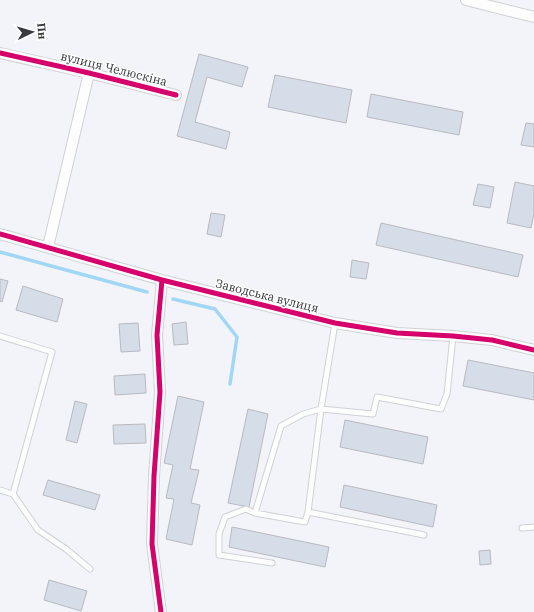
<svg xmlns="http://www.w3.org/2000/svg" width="534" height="612" font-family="'IBM Plex Serif',serif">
  <rect width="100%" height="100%" fill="#f3f4fa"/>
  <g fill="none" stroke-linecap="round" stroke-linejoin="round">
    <path stroke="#a1d7f4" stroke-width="3.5" d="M0,252l147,40
      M173,299l42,10 22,28 -7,47"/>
  </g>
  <path fill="#d5dde8" stroke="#b9babf" d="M199,54l49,13 -6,20 -35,-10 -12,45 35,10 -4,17 -49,-13z
    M275,75l77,15 -6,33 -78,-16z
    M371,94l92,18 -4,23 -92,-18z
    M526,123l8,1v23l-13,-2z
    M515,182l19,4v27l-3,15 -24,-5z
    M478,184l16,3 -4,21 -17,-3z
    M211,213l14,2 -4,22 -14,-3z
    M381,223l142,32 -5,22 -142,-32z
    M352,260l17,3 -3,16 -16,-2z
    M0,279l8,2 -6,21 -2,-1z
    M23,286l40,13 -6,23 -41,-12z
    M186,322l2,22 -14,1 -2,-21z
    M138,323l2,28 -19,1 -2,-28z
    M468,360l66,13v27l-71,-14z
    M145,374l1,19 -31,2 -1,-19z
    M178,396l26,6 -14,67 9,1 -8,33 9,2 -8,40 -26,-6 8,-40 -8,-1 7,-33 -9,-2z
    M75,401l12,3 -10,39 -11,-3z
    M248,409l20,5 -19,93 -21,-4z
    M345,420l83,17 -5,27 -83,-17z
    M145,424l1,19 -32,1 -1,-19z
    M48,480l52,15 -5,15 -52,-15z
    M344,485l93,20 -4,22 -93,-20z
    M232,527l97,20 -4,20 -96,-20z
    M490,550l1,14 -11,1 -1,-14z
    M49,580l38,11 -6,20 -37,-11z"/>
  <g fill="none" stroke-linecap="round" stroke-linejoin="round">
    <g stroke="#cfd1d5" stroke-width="7">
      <path id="lane" d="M335,323l-14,86 -13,103 -3,10 -50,-9 26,-87 22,-12 18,-5 52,5 4,-17 64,12 6,-15 6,-58
        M0,336l52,16 -39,142 -13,-4
        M13,494l25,36 28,19 24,20
        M308,512l116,23
        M255,513l-9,-4 -21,8 -6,17v21l53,8
        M522,528l12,-1"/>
    </g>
    <g stroke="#cfd1d5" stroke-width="12">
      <path id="street" d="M466,0l68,17
        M0,53l89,20 87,22
        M0,234l162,46 173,43 62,10 56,3 39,4 42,10
        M48,247l41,-174
        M161,612l-9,-68 2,-68 6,-84 -3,-57 5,-55"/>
    </g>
    <use href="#lane" stroke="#fdfdfe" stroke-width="5"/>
    <use href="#street" stroke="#fdfdfe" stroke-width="10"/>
    <g stroke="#fff" stroke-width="8">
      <path id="cycleway" d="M0,53l89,20 87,22
        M0,234l162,46 173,43 62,10 56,3 39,4 42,10
        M161,612l-9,-68 2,-68 6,-84 -3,-57 5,-55"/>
    </g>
    <use href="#cycleway" stroke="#d6006c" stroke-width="5"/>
  </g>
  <g text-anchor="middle" stroke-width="3" stroke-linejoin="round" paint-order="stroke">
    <g font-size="12" fill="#37393d" stroke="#fff">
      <text transform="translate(114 69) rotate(14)" y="4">вулиця Челюскіна</text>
      <text transform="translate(267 296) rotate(14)" y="4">Заводська вулиця</text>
    </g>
  </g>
  <g transform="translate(32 32) rotate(85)" stroke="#ffffff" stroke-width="3" paint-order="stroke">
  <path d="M0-3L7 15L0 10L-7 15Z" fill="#37393d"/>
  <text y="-6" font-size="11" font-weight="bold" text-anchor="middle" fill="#37393d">Пн</text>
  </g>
</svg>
